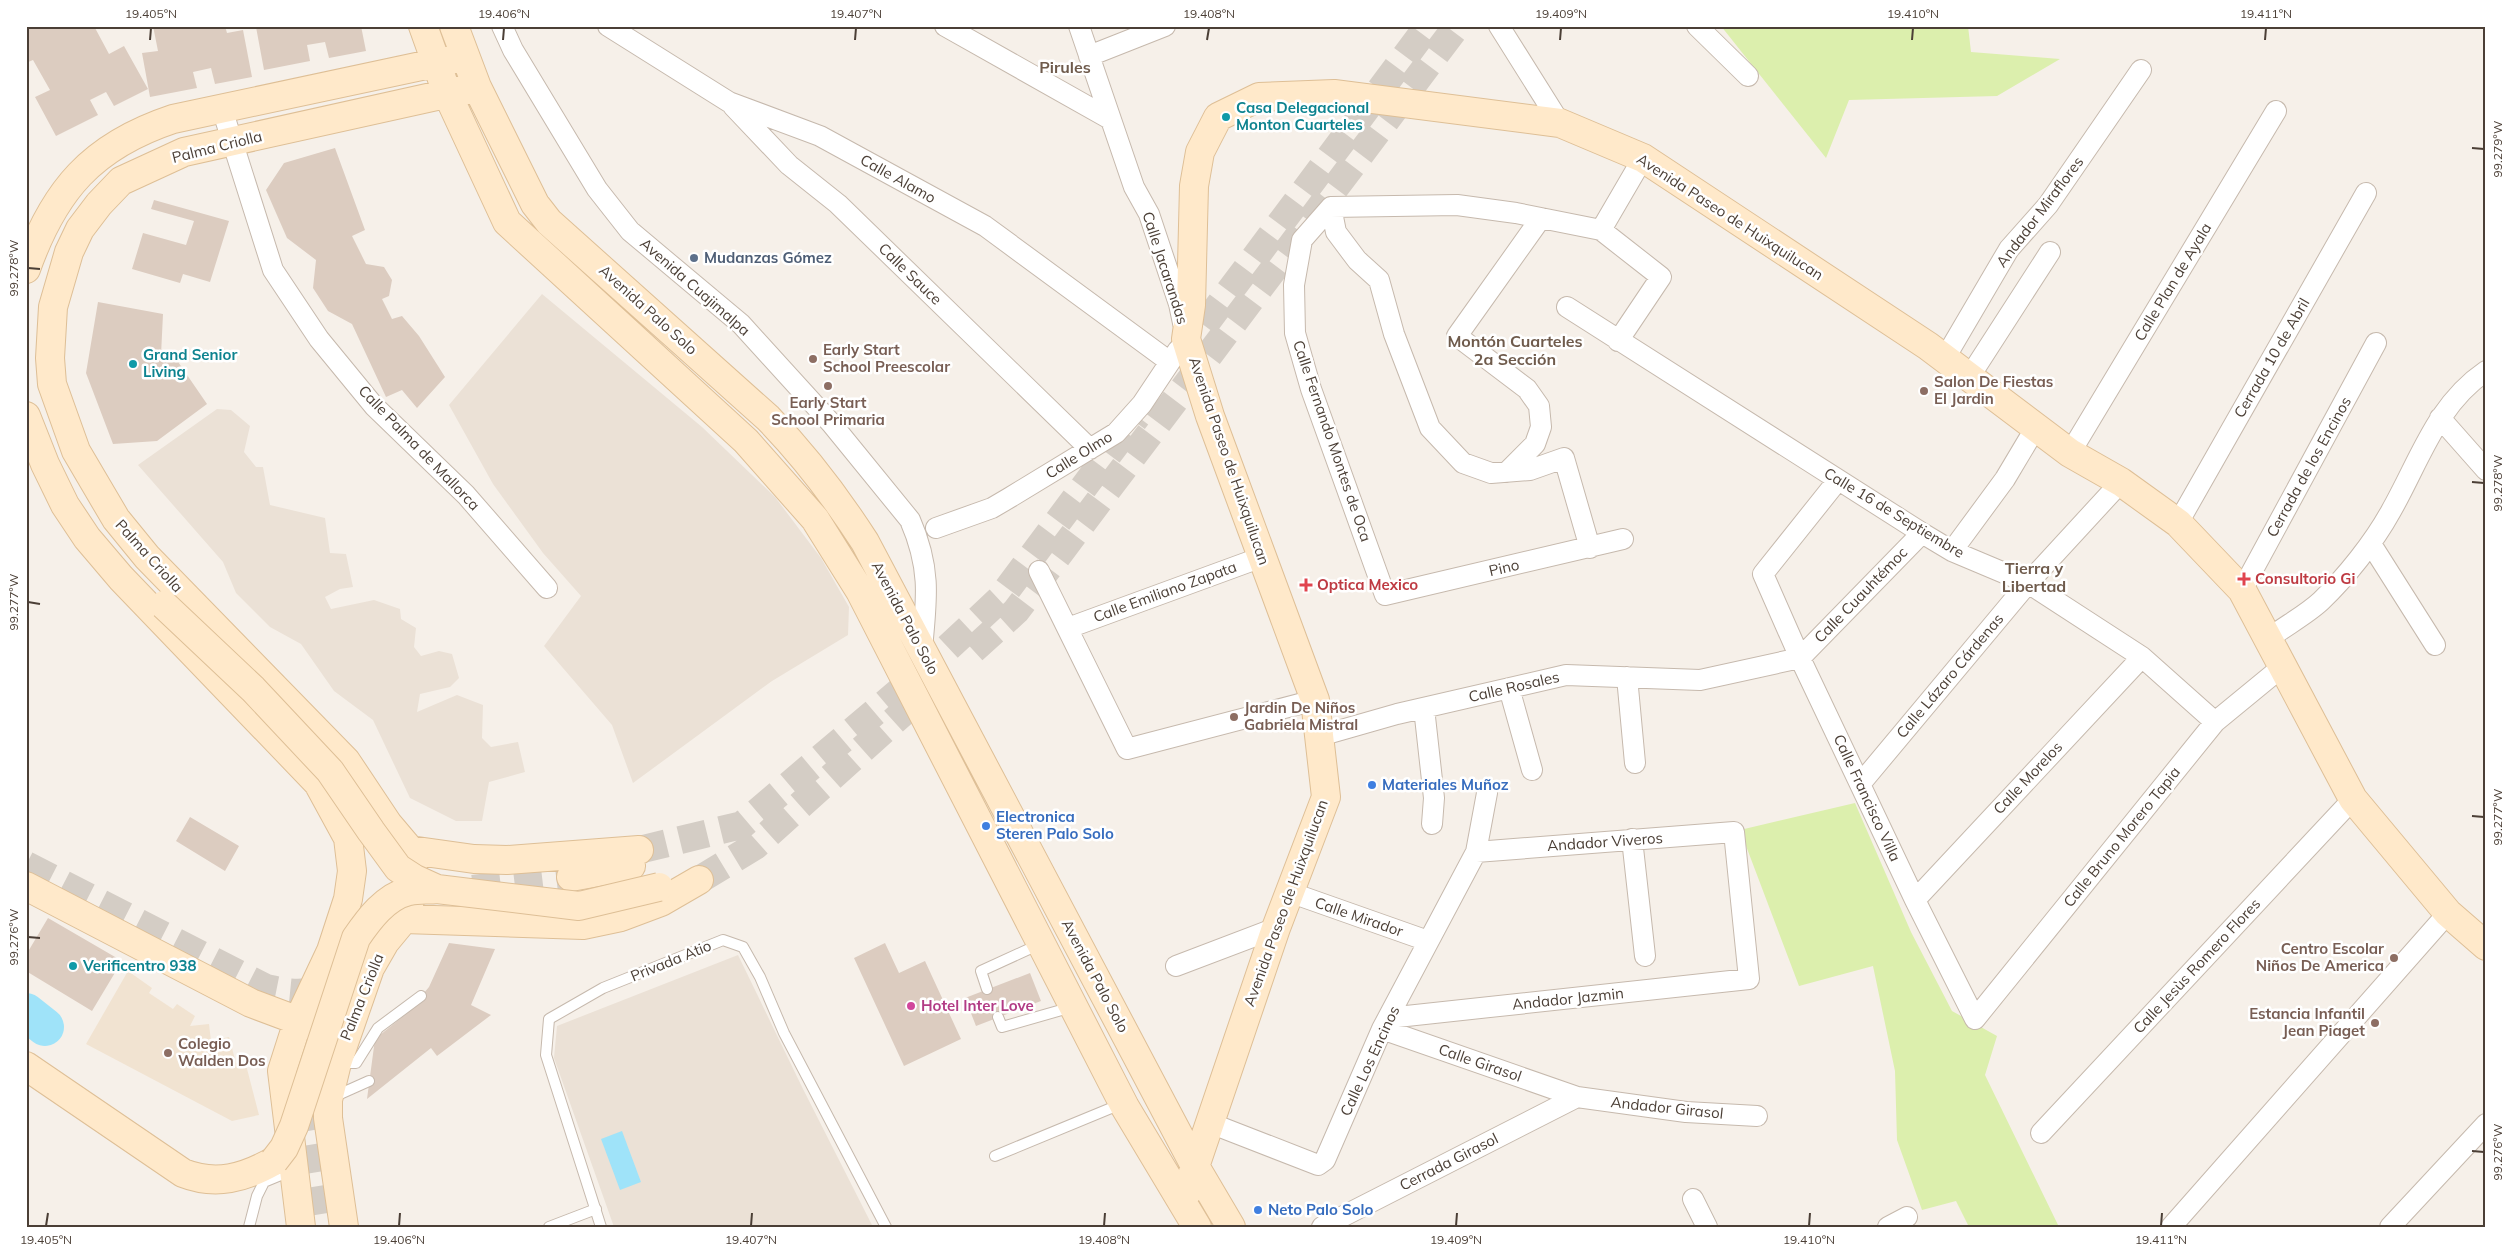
<svg xmlns="http://www.w3.org/2000/svg" width="2512" height="1253" font-family="Mulish,sans-serif">
  <rect width="100%" height="100%" fill="#f6f0e9"/>
  <path fill="#ebe1d6" d="M542,294l160,133 73,70 46,61 28,49 -1,28 -76,46 -139,102 -21,-58 -68,-79 37,-50 -38,-43 -50,-69 -44,-79z
    M217,409l14,1 19,16 -6,26 12,15h7l7,38 55,13 5,35 16,1 7,33 -13,2 -15,8 6,12 43,-9 26,9 1,10 15,9 -2,19 7,9 18,-5 13,3 7,24 -9,9 -30,7 -3,18 40,-17 26,10 -1,33 9,9 27,-5 7,30 -36,10 -7,39h-26l-46,-23 -37,-78 -39,-29 -33,-47 -31,-17 -34,-34 -13,-31 -85,-97z
    M738,955l65,134 70,138h-259l-60,-169 3,-32z"/>
  <path fill="#f1e3d1" d="M128,971l24,17 -3,5 24,16 4,-5 18,12 -5,10 19,-2 2,17 18,-4 7,26 9,-2 14,54 -27,6 -146,-77z"/>
  <path fill="#dcefad" d="M1721,26h247l3,26 89,7 -63,37 -148,4 -23,58z
    M1855,803l56,129 41,79 45,25 -12,39 74,152h-90l-13,-26 -34,9 -25,-70 -2,-69 -22,-105 -74,20 -59,-156z"/>
  <path fill="#9fe3f9" d="M622,1131l19,51 -21,8 -19,-51z"/>
  <g fill="none" stroke-linecap="round" stroke-linejoin="round">
    <path stroke="#9fe3f9" stroke-width="38" d="M26,1012l19,15"/>
  </g>
  <path fill="#dcccc0" d="M26,26h68l15,28 15,-8 24,43 -34,17 -8,-14 -16,8 8,15 -42,21 -21,-39 15,-7 -17,-30 -7,3z
    M153,26h72l2,7 16,-3 9,47 -37,7 -4,-16 -18,4 4,16 -47,9 -8,-44 16,-2z
    M361,26l5,25 -37,7 -4,-16 -18,3 3,16 -46,9 -8,-43z
    M335,148l30,82 -13,6 14,28 18,3 8,13 -3,16 -7,3 10,20 10,-3 17,20 26,41 -28,31 -15,-18 -16,7 -34,-73 -24,-13 -15,-23 3,-28 -29,-22 -21,-48 18,-27z
    M154,200l75,21 -19,61 -27,-8 -3,9 -48,-14 11,-36 43,12 8,-24 -43,-12z
    M98,302l65,12 -2,41 11,-2 35,51 -50,37 -44,3 -27,-71z
    M190,817l49,29 -14,25 -49,-30z
    M48,918l74,43 -30,50 -66,-40v-16z
    M449,943l46,6 -24,56 20,10 -54,41 -6,-8 -64,51 8,-60 31,-25 23,-27z
    M885,943l14,30 26,-12 36,78 -57,27 -50,-108z
    M1030,973l11,28 -65,25 -11,-28z"/>
  <g fill="none" stroke-linecap="round" stroke-linejoin="round">
    <path stroke="#d4cdc5" stroke-width="28" stroke-dasharray="28 14" stroke-linecap="butt" d="M1179,359l249,-333
      M973,650l43,-39 441,-585
      M639,850l103,-25 179,-152 79,-74 137,-183
      M26,865l240,123c23,5 37,8 60,-1
      M699,880l56,-34 152,-137
      M473,889l98,-12
      M312,1022l-9,23 -5,34 24,148"/>
    <g stroke="#c6b9ad" stroke-width="12">
      <path id="lane" d="M987,989l-6,-18 59,-27
        M998,1017l4,10 70,-20
        M339,1063h17l22,-35 43,-32
        M331,1098l38,-17
        M995,1156l126,-52
        M249,1227l8,-31 7,-14 29,-12
        M549,1227l47,-18
        M601,1227l-55,-172 3,-36 54,-31 120,-48 20,7 17,30 24,56 102,194"/>
    </g>
    <g stroke="#c6b9ad" stroke-width="22">
      <path id="street" d="M502,26l11,24 84,139 33,42 111,93 90,99 79,97c21,48 17,78 12,128
        M608,26l121,76 91,34 165,90 185,136
        M945,26l165,93
        M1079,26l55,161 15,27 30,90 4,19
        M1499,26l61,97
        M1697,26l51,50
        M1089,56l76,-30
        M733,106l56,59 49,39 252,245
        M222,109l51,161 46,69 55,67 92,89 81,93
        M1331,207l-29,33 -8,45 1,48 16,56 74,206 238,-56
        M1331,207l5,25 21,28 22,20 15,54 36,94 33,35 28,10 39,-3 34,-12 26,90
        M1331,207l126,-2 59,8 85,17 60,47 -43,64
        M1601,230l42,-72
        M1567,307l355,226 30,18 76,32 114,74 73,65
        M1945,358l64,-109 39,-44 93,-135
        M1970,376l80,-124
        M2440,418l46,52
        M2070,453l206,-342
        M1507,472l28,-28 6,-17 -2,-21 -12,-17 -70,-53 84,-118
        M1838,480l-75,94 37,84 115,242 60,119 240,-297 67,-55
        M2178,523l188,-330
        M936,528l56,-20 17,-10 107,-65 26,-29 36,-54
        M2371,544l64,101
        M1952,551l53,-72 31,-52
        M1039,571l88,178 188,-49
        M2242,590l134,-247
        M1068,628l194,-71
        M2268,639c17,-13 38,-24 53,-38 25,-24 53,-59 70,-90 29,-51 45,-106 95,-140
        M1627,677l8,86
        M1509,688l23,82
        M1424,708l10,90 -2,26
        M1320,736l77,-22 169,-39 134,5 100,-22 122,-125
        M1861,783l167,-200 93,-101
        M1632,839l13,117
        M1289,892l139,49
        M1915,900l227,-243
        M1176,966l100,-38
        M1388,1018l361,-39 -15,-147 -258,20
        M1382,1029l195,68 109,15 71,4
        M1210,1123l108,42 7,-5 57,-131 94,-177 11,-59
        M2041,1133l312,-334
        M1693,1199l14,28
        M1322,1227l255,-130
        M1888,1227l19,-10
        M2171,1227l277,-314
        M2390,1227l96,-103"/>
    </g>
    <g stroke="#debf96" stroke-width="30">
      <path id="secondary" d="M423,26l24,67 60,129 239,219 69,78 45,72 265,516 72,120
        M454,26l23,61 58,117 14,18 219,196c37,38 68,79 97,124l330,624 36,61
        M26,269c28,-79 66,-123 147,-150l281,-60
        M26,416l19,48 20,41 22,33 34,40 197,205 30,55 4,33 -4,28 -17,52 -33,70 -16,50 19,156
        M410,850l64,9 33,1 132,-10
        M571,877l60,-11
        M26,886l225,117 64,24
        M404,919l179,6 38,-8 40,-15 38,-22
        M26,1066l157,107c33,13 61,5 91,-12
        M1183,1202l93,-274 50,-131 -11,-97 -105,-284 -24,-77 5,-34 3,-119 6,-34 18,-35 41,-20 75,-3 226,29 83,35 285,188 142,107 51,29 57,41 64,67 111,209 95,114 38,33
        M344,1227l-16,-109v-18l9,-37 33,-95 15,-26 19,-23 11,-34 -5,-35 -22,-26 -42,-63 -199,-204 -31,-38 -40,-68 -24,-67 -2,-26 3,-51 16,-55 11,-23 19,-25 22,-23 63,-29 293,-65"/>
    </g>
    <use href="#lane" stroke="#fff" stroke-width="10"/>
    <use href="#street" stroke="#fff" stroke-width="20"/>
    <use href="#secondary" stroke="#ffe9ca" stroke-width="28"/>
    <g stroke="#debf96" stroke-width="30" stroke-linecap="butt">
      <path id="secondary-bridge" d="M164,605l89,84 77,82 41,60 27,37 17,11 22,10 142,17 80,-19
        M274,1161l10,-13 10,-22 62,-188c13,-19 29,-41 53,-47 9,-2 19,-1 28,-2"/>
    </g>
    <use href="#secondary-bridge" stroke="#ffe9ca" stroke-width="28"/>
  </g>
  <path fill="none" stroke="#4b3f36" stroke-width="2" d="M150,40l1,-12M503,40l1,-12M855,40l1,-12M1207,40l2,-12M1560,40l1,-12M1912,40l1,-12M2265,40l1,-12M2472,148l12,1M28,268l12,1M2472,482l12,1M28,602l12,2M2472,816l12,1M28,937l12,1M2472,1151l12,1M46,1226l2,-13M399,1226l1,-13M751,1226l1,-13M1104,1226l1,-13M1456,1226l1,-13M1809,1226l1,-13M2161,1226l1,-13"/>
  <g fill="#0f9aa8" stroke="#fff" stroke-width="2">
    <circle cx="1226" cy="117" r="5"/>
    <circle cx="133" cy="364" r="5"/>
    <circle cx="73" cy="966" r="5"/>
  </g>
  <circle fill="#5c6f8a" stroke="#fff" stroke-width="2" cx="694" cy="258" r="5"/>
  <g fill="#8d6e63" stroke="#fff" stroke-width="2">
    <circle cx="813" cy="359" r="5"/>
    <circle cx="828" cy="386" r="5"/>
    <circle cx="1924" cy="391" r="5"/>
    <circle cx="1234" cy="717" r="5"/>
    <circle cx="2394" cy="958" r="5"/>
    <circle cx="2375" cy="1023" r="5"/>
    <circle cx="168" cy="1053" r="5"/>
  </g>
  <g fill="#e0444e" stroke="#fff" stroke-width="2">
    <path d="M2241.5 571.5h5v5h5v5h-5v5h-5v-5h-5v-5h5z"/>
    <path d="M1303.5 577.5h5v5h5v5h-5v5h-5v-5h-5v-5h5z"/>
  </g>
  <g fill="#3f7fe0" stroke="#fff" stroke-width="2">
    <circle cx="1372" cy="785" r="5"/>
    <circle cx="986" cy="826" r="5"/>
    <circle cx="1258" cy="1210" r="5"/>
  </g>
  <circle fill="#d1479c" stroke="#fff" stroke-width="2" cx="911" cy="1006" r="5"/>
  <g text-anchor="middle" stroke-width="5" stroke-linejoin="round" paint-order="stroke">
    <g font-size="15" font-weight="bold" fill="#0d838f" stroke="#fff" text-anchor="start">
      <text x="1236" y="113">Casa Delegacional<tspan x="1236" dy="17">Monton Cuarteles</tspan></text>
      <text x="143" y="360">Grand Senior<tspan x="143" dy="17">Living</tspan></text>
      <text x="83" y="971">Verificentro 938</text>
    </g>
    <g font-size="15" fill="#4b3f36" stroke="#fff">
      <text transform="translate(217 147) rotate(-14)" y="5">Palma Criolla</text>
      <text transform="translate(898 179) rotate(29)" y="5">Calle Alamo</text>
      <text transform="translate(2040 212) rotate(-53)" y="5">Andador Miraflores</text>
      <text transform="translate(1730 217) rotate(33)" y="5">Avenida Paseo de Huixquilucan</text>
      <text transform="translate(1165 268) rotate(72)" y="5">Calle Jacarandas</text>
      <text transform="translate(910 274) rotate(44)" y="5">Calle Sauce</text>
      <text transform="translate(2173 282) rotate(-59)" y="5">Calle Plan de Ayala</text>
      <text transform="translate(695 287) rotate(41)" y="5">Avenida Cuajimalpa</text>
      <text transform="translate(648 310) rotate(42)" y="5">Avenida Palo Solo</text>
      <text transform="translate(2272 358) rotate(-60)" y="5">Cerrada 10 de Abril</text>
      <text transform="translate(1332 441) rotate(71)" y="5">Calle Fernando Montes de Oca</text>
      <text transform="translate(419 448) rotate(46)" y="5">Calle Palma de Mallorca</text>
      <text transform="translate(1079 455) rotate(-32)" y="5">Calle Olmo</text>
      <text transform="translate(1229 461) rotate(71)" y="5">Avenida Paseo de Huixquilucan</text>
      <text transform="translate(2309 467) rotate(-61)" y="5">Cerrada de los Encinos</text>
      <text transform="translate(1894 513) rotate(31)" y="5">Calle 16 de Septiembre</text>
      <text transform="translate(149 556) rotate(48)" y="5">Palma Criolla</text>
      <text transform="translate(1504 568) rotate(-13)" y="5">Pino</text>
      <text transform="translate(1165 592) rotate(-20)" y="5">Calle Emiliano Zapata</text>
      <text transform="translate(1861 595) rotate(-46)" y="5">Calle Cuauhtémoc</text>
      <text transform="translate(905 618) rotate(62)" y="5">Avenida Palo Solo</text>
      <text transform="translate(1950 676) rotate(-50)" y="5">Calle Lázaro Cárdenas</text>
      <text transform="translate(1514 687) rotate(-13)" y="5">Calle Rosales</text>
      <text transform="translate(2028 778) rotate(-47)" y="5">Calle Morelos</text>
      <text transform="translate(1867 798) rotate(65)" y="5">Calle Francisco Villa</text>
      <text transform="translate(2122 837) rotate(-51)" y="5">Calle Bruno Morero Tapia</text>
      <text transform="translate(1605 842) rotate(-4)" y="5">Andador Viveros</text>
      <text transform="translate(1286 903) rotate(-70)" y="5">Avenida Paseo de Huixquilucan</text>
      <text transform="translate(1359 917) rotate(19)" y="5">Calle Mirador</text>
      <text transform="translate(671 961) rotate(-22)" y="5">Privada Atio</text>
      <text transform="translate(2197 966) rotate(-47)" y="5">Calle Jesùs Romero Flores</text>
      <text transform="translate(1095 976) rotate(62)" y="5">Avenida Palo Solo</text>
      <text transform="translate(362 997) rotate(-68)" y="5">Palma Criolla</text>
      <text transform="translate(1568 999) rotate(-6)" y="5">Andador Jazmin</text>
      <text transform="translate(1370 1061) rotate(-65)" y="5">Calle Los Encinos</text>
      <text transform="translate(1480 1063) rotate(19)" y="5">Calle Girasol</text>
      <text transform="translate(1667 1108) rotate(6)" y="5">Andador Girasol</text>
      <text transform="translate(1449 1162) rotate(-27)" y="5">Cerrada Girasol</text>
    </g>
    <g font-size="15" font-weight="bold" fill="#4e5e75" stroke="#fff" text-anchor="start">
      <text x="704" y="263">Mudanzas Gómez</text>
    </g>
    <g font-size="15" font-weight="bold" fill="#785e54" stroke="#fff" text-anchor="start">
      <text x="823" y="355">Early Start<tspan x="823" dy="17">School Preescolar</tspan></text>
      <text x="1934" y="387">Salon De Fiestas<tspan x="1934" dy="17">El Jardin</tspan></text>
      <text x="828" y="408" text-anchor="middle">Early Start<tspan x="828" dy="17">School Primaria</tspan></text>
      <text x="1244" y="713">Jardin De Niños<tspan x="1244" dy="17">Gabriela Mistral</tspan></text>
      <text x="2384" y="954" text-anchor="end">Centro Escolar<tspan x="2384" dy="17">Niños De America</tspan></text>
      <text x="2365" y="1019" text-anchor="end">Estancia Infantil<tspan x="2365" dy="17">Jean Piaget</tspan></text>
      <text x="178" y="1049">Colegio<tspan x="178" dy="17">Walden Dos</tspan></text>
    </g>
    <g font-size="15" font-weight="bold" fill="#be3a42" stroke="#fff" text-anchor="start">
      <text x="2255" y="584">Consultorio Gi</text>
      <text x="1317" y="590">Optica Mexico</text>
    </g>
    <g font-size="15" font-weight="bold" fill="#366cbe" stroke="#fff" text-anchor="start">
      <text x="1382" y="790">Materiales Muñoz</text>
      <text x="996" y="822">Electronica<tspan x="996" dy="17">Steren Palo Solo</tspan></text>
      <text x="1268" y="1215">Neto Palo Solo</text>
    </g>
    <g font-size="15" font-weight="bold" fill="#b23c85" stroke="#fff" text-anchor="start">
      <text x="921" y="1011">Hotel Inter Love</text>
    </g>
    <g font-size="16" font-weight="bold" fill="#6f5b4c" stroke="#fff">
      <text x="1065" y="73">Pirules</text>
      <text x="1515" y="347">Montón Cuarteles<tspan x="1515" dy="18">2a Sección</tspan></text>
      <text x="2034" y="574">Tierra y<tspan x="2034" dy="18">Libertad</tspan></text>
    </g>
  </g>
  <rect width="2512" height="1253" fill="none" stroke="#ffffff" stroke-width="55"/>
  <rect x="28" y="28" width="2456" height="1198" fill="none" stroke="#4b3f36" stroke-width="2"/>
  <g font-size="12" text-anchor="middle" fill="#4b3f36">
    <text x="151" y="18">19.405°N</text>
    <text x="504" y="18">19.406°N</text>
    <text x="856" y="18">19.407°N</text>
    <text x="1209" y="18">19.408°N</text>
    <text x="1561" y="18">19.409°N</text>
    <text x="1913" y="18">19.410°N</text>
    <text x="2266" y="18">19.411°N</text>
    <text transform="translate(2498 149) rotate(-90)" y="4">99.279°W</text>
    <text transform="translate(14 268) rotate(-90)" y="4">99.278°W</text>
    <text transform="translate(2498 483) rotate(-90)" y="4">99.278°W</text>
    <text transform="translate(14 602) rotate(-90)" y="4">99.277°W</text>
    <text transform="translate(2498 817) rotate(-90)" y="4">99.277°W</text>
    <text transform="translate(14 937) rotate(-90)" y="4">99.276°W</text>
    <text transform="translate(2498 1152) rotate(-90)" y="4">99.276°W</text>
    <text x="46" y="1244">19.405°N</text>
    <text x="399" y="1244">19.406°N</text>
    <text x="751" y="1244">19.407°N</text>
    <text x="1104" y="1244">19.408°N</text>
    <text x="1456" y="1244">19.409°N</text>
    <text x="1809" y="1244">19.410°N</text>
    <text x="2161" y="1244">19.411°N</text>
  </g>
</svg>
